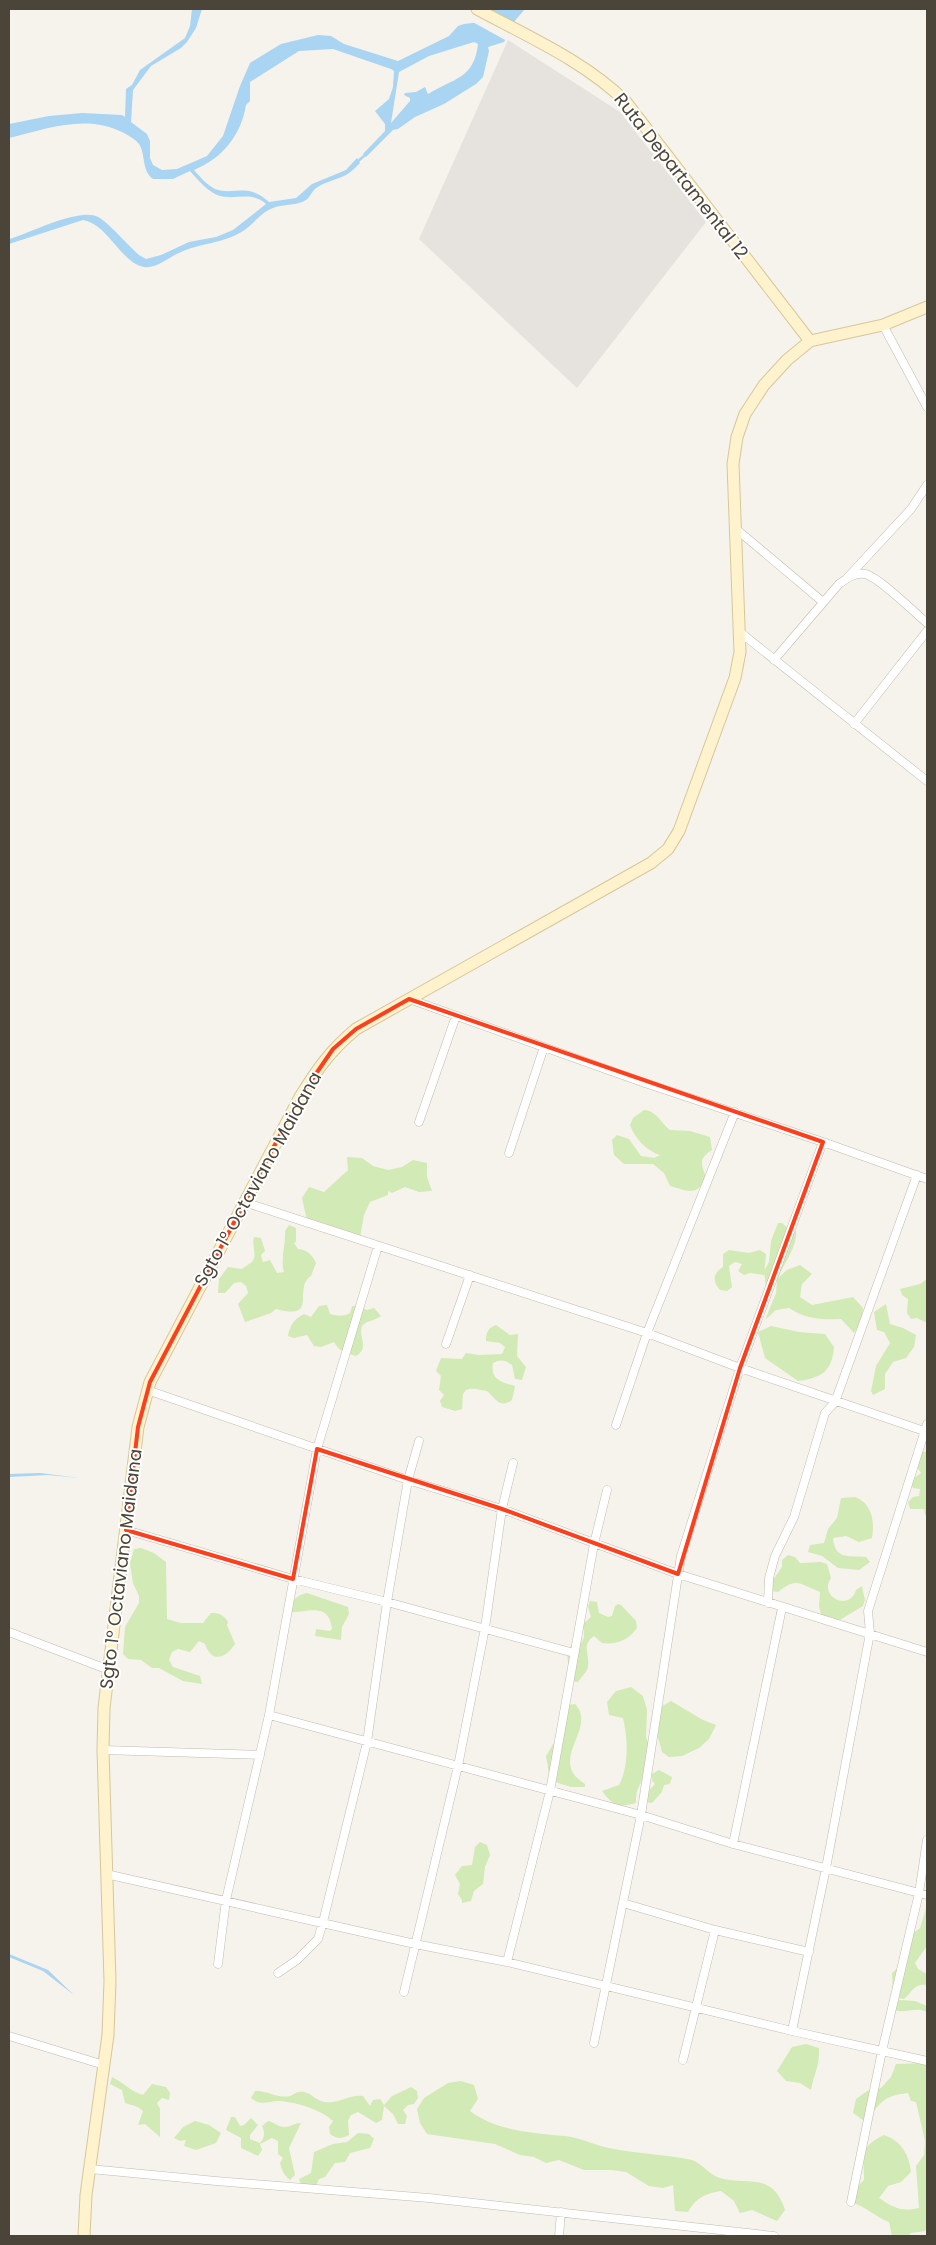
<svg xmlns="http://www.w3.org/2000/svg" width="936" height="2245" font-family="Poppins,sans-serif">
  <rect width="100%" height="100%" fill="#f6f3ec"/>
  <path fill="#e6e2dd" d="M508,40l112,72 86,110 -129,166 -158,-149z"/>
  <path fill="#d2eab5" d="M644,1110c13,1 16,12 26,20l20,1 20,6 2,13c-15,10 -10,14 -6,28 -10,20 -20,12 -36,8l-6,-13 -11,-9h-29l-10,-9 -2,-15 5,-5 12,4 12,17 13,2 6,-3c-13,-4 -25,-16 -30,-30l3,-7z
    M347,1157l15,1 11,8 15,4 14,-3 11,-7 14,3v14l5,14 -13,1 -14,-5 -13,6 -4,-2v4l-18,7 -6,13 -5,28c-18,-4 -33,-15 -51,-18l-6,-27 7,-11 15,5 24,-22z
    M778,1223h4l10,9 4,-1c2,15 -13,34 -18,47l9,-8 13,-5 12,9 -10,10 -2,13 12,8 41,-8 10,11 -2,14 -7,11 -13,-14c-20,1 -36,0 -52,-11l-13,2 -11,10 11,-27 1,-13 -11,7 -2,-16 5,-9 2,-21z
    M289,1225l7,3v14l-2,1 4,6c9,1 14,5 18,14l-5,13c-19,12 9,45 -35,33l-5,4 -26,9 -7,-18 10,-11 -2,-7 -5,-4 -7,1 -9,10h-7l1,-14 9,-12 14,2c3,-3 8,-5 10,-7 6,-7 -1,-17 2,-25l7,1 4,13 -4,4 2,7 7,-2 7,13 7,-1c-4,-13 2,-27 1,-41z
    M729,1250l20,3 11,-3 6,4 -2,21 -14,-2 -6,2 -6,-4 4,-7 -7,-2 -6,4 3,21 -5,4 -7,-1c-8,-9 -7,-17 3,-23v-13z
    M927,1279v44l-10,-5 -6,1 -4,-6 1,-14 -6,-4 -2,-6 20,-5z
    M886,1304l4,20 13,4 13,7 -2,12 -8,11 -13,4 -8,12v15l-12,6 -2,-4 5,-25 14,-23 -6,-11 -7,-2 -3,-18z
    M327,1305l3,9c8,2 13,3 20,-1l2,-7h7l8,4 7,-2 7,8c-6,5 -14,4 -19,10 -4,12 8,21 -6,30 -9,-3 -17,-4 -22,-14l-13,5 -7,-1 -7,-11 -13,3 -6,-2c2,-11 6,-17 16,-22l7,3 8,-11z
    M496,1325l14,10 8,-1 -1,22 9,11 -4,13 -7,-1 -3,-14c-7,-5 -11,-6 -19,-2 -3,16 8,19 22,23l-3,14c-12,9 -16,-1 -25,-9 -7,0 -21,-7 -24,4 -1,5 0,9 -1,14l-7,2 -13,-4 -2,-6 4,-6 -5,-5 2,-14 -5,-5 5,-13 21,1 4,-6 13,2 23,-1 3,-7 -5,-4 -14,-2c0,-9 2,-13 10,-16z
    M771,1326l28,6 26,2 9,13c-2,24 -12,31 -36,34l-33,-23 -7,-26z
    M927,1451v65l-2,-1 -1,-6h-14l-2,-7 5,-5 6,-1 1,-7 -7,-1 -3,-7 11,-8 -4,-6 1,-14z
    M855,1497c17,6 20,25 17,41l-13,4 -13,-6 -13,2c2,23 17,17 33,19l4,5 -11,8 -21,-2 -16,-12 -14,-4 2,-7 14,-2 4,-14 9,-11 4,-20z
    M141,1548l13,5 12,9 1,57 14,4h22l8,-10c8,0 12,1 17,9l-1,3 8,19c-9,14 -23,20 -30,0l-6,-3 -9,11 -12,-3 -6,3 -3,8 4,7 27,9 2,8 -19,-3 -24,-13h-7l-11,-8 -13,-1 -5,-5 2,-27 14,-24v-7l-6,-13 -2,-13 -1,-7 4,-14z
    M788,1555l7,2 5,6 21,-1 6,2 4,14c-13,19 19,34 25,12l6,-4 3,14 -2,6 -30,18 -11,-5 -3,-13 1,-14c-20,-7 -22,-16 -42,0l-7,-1 -1,-7 12,-17v-7z
    M307,1593l41,14 1,7 -7,13 -1,13 -26,-4 1,-7 14,2 2,-2c-3,-29 -28,-15 -42,-17 0,-11 7,-17 17,-19z
    M590,1601l7,1 2,11 9,4 4,-1 3,-10 3,-2 3,1 15,16 1,7c-8,12 -21,17 -35,15l-8,-7c-13,9 -4,18 -6,31 -1,5 -7,10 -10,15h-3l-6,-8 -2,-23 5,-6 7,1c7,-9 5,-12 4,-22l8,-7 -3,-10z
    M631,1687l12,9 4,14 -1,27 5,13c-7,12 -5,15 -8,27 -4,12 -7,11 -7,26 -18,5 -23,3 -34,-12l17,-6c10,-19 9,-46 4,-67l-14,-3 -2,-13 9,-11z
    M671,1701l32,19 13,5 -7,14 -10,9 -17,8 -13,1 -7,-5 -5,-18 2,-26z
    M575,1704c20,21 -15,46 -2,69 2,4 8,8 12,11v3h-14l-16,-5 -6,-8 -3,-18 9,-15 13,-36z
    M659,1770l13,7 -2,7 -6,1 -2,7 -10,11 -7,-1v-7l10,-11 -3,-3v-7z
    M480,1842l7,3 3,10 -5,12 -2,17 -9,7 -3,10 -9,2v-3l-4,-6 2,-10 -5,-9 7,-9 10,-1 3,-18z
    M927,1905v41l-12,17 3,6 9,5v11c-12,-2 -15,7 -23,14l-6,-1 -5,-5 -1,-20 11,-10 5,-26 12,-9z
    M900,2000l15,1 12,5v6c-12,-6 -23,3 -35,-3l2,-7z
    M806,2044l13,4c1,18 -5,25 -8,42l-11,-7 -14,-2 -9,-10 15,-24z
    M927,2063v164l-2,4 -14,2 -3,3h-16l-3,-14c-14,-5 -22,-15 -36,-19l1,-13 10,-10c0,-25 -5,-33 20,-45 17,6 25,19 27,37l-10,10 -13,4 -9,12c15,10 22,14 40,10l-3,-42 8,-11 1,-14 -9,-39 -5,-1 -3,-8c-30,4 -24,10 -44,28l-11,-8 3,-14 11,-8 14,-3 10,-11 5,-13z
    M112,2077c11,5 21,16 31,18l9,-11 14,3 4,6 -1,7 -7,-2 -5,5 3,6v28l-15,-13 -7,1 5,-14 -5,-4 -13,-4 -3,-13 -12,-6z
    M461,2081l13,4 4,14 -8,12c26,20 63,22 95,25 14,1 29,9 44,12 27,6 56,6 83,12 10,3 17,15 28,18 28,8 53,-7 65,32l-8,11 -25,-11 -12,3 -6,-12 -13,-10c-17,3 -25,7 -33,21l-13,-1 -2,-26 -10,3 -14,-2 -23,-14 -14,-2h-28l-25,-10 -13,3 -12,-6 -14,-2 -25,-11 -68,-10 -7,-11 -3,-14 7,-11 24,-15z
    M411,2087l6,4 1,7 -4,6 -6,1 -5,5 4,6 -2,8h-7l-5,-10 -9,-8 -2,14 -6,3 -18,-11 -7,3 -3,6 1,14c-8,4 -12,4 -19,-1l-1,-7 4,-6c-13,-12 -35,-18 -52,-20 -12,-1 -19,6 -30,-3l4,-7c11,-1 24,8 35,5 6,-2 6,-5 14,-4 8,1 13,10 21,10 14,2 25,-8 38,-6l7,10 3,-6 7,-1 4,6 8,-9z
    M231,2117h4l5,9 4,-1 7,-7 7,7 -8,10v4l10,4c5,-6 5,-10 2,-17l6,-5c5,1 11,6 16,6 7,0 10,-4 17,-4l-12,25 6,27 -5,5c-6,-5 -8,-9 -10,-17l3,-5 -5,-4v-13l-6,-3 -12,6 2,6 -4,6 -17,-8v-10l-15,-8z
    M195,2121l14,4 12,8 -5,10 -20,7 -12,-4 2,-6 -6,1 -6,-3 9,-11z
    M358,2133l11,1 5,5 -4,9 -20,5 -5,9 -10,1 -10,14 -6,2 -3,7 -13,-1 -3,-3 -1,-3 12,-6 3,-21 19,-8 14,-2z"/>
  <path fill="#a9d4f2" fill-rule="evenodd" d="M192,9h10l-6,19 -9,14 -6,6 -30,18 -18,24 -2,32 16,12 3,7v17l3,7 9,5 15,-1 30,-13 16,-20 17,-50 10,-23 31,-19 37,-9 13,1 13,8 54,17 51,-25 9,-10 6,-2 17,-2 27,14 -4,6 -16,5 1,4 -6,26 -7,7 -32,20 -29,13 -17,12 -5,1 -27,27 -3,-3 22,-23v-7l-10,-13 14,-12 4,-12 1,-16 -3,-2 -58,-20 -34,2 -49,31v19l-4,4c-5,30 -23,53 -52,65 6,7 13,15 21,19 18,7 33,-7 54,13l27,-4 16,-14 34,-14 11,-12 3,5c-4,4 -9,9 -14,12 -10,5 -22,7 -31,14 -5,5 -5,10 -13,13 -10,4 -20,2 -29,6 -13,5 -19,16 -30,23 -20,13 -44,12 -64,22 -10,4 -23,16 -35,14 -23,-4 -35,-42 -61,-47l-74,24v-5c20,-5 73,-34 91,-21 13,9 26,26 39,37l7,4 15,-4 28,-13 27,-5 17,-7 33,-26c-14,-13 -30,-4 -46,-8 -11,-3 -22,-16 -30,-25l-17,8h-20c-12,-9 -7,-25 -14,-35 -4,-5 -10,-8 -15,-11 -37,-20 -78,-4 -115,5v-14l40,-8 33,-3 40,2 3,2 1,-28 6,-4 8,-15 45,-32 5,-12zM474,42l4,2c-4,35 -24,34 -50,50l-3,-7 -9,5 -11,1 -1,2 6,3v3l-19,22 8,-51 30,-16z
    M490,9h35l-12,14z
    M40,1473l40,5 -32,-3 -39,2v-3z
    M9,1954l39,16 26,25 -31,-24 -34,-14z"/>
  <path fill="#f6f3ec" d="M482,19l28,15v4l-3,3 -38,-21z"/>
  <g fill="none" stroke-linecap="round" stroke-linejoin="round">
    <path stroke="#a9d4f2" stroke-width="2.5" d="M356,163l9,-8"/>
    <g stroke="#c2bbae" stroke-width="9">
      <path id="street" d="M883,325l44,82
        M735,528l88,74
        M848,577l63,-68 16,-24
        M741,633l186,148
        M774,660l65,-76c7,-5 16,-12 26,-10 14,3 50,39 62,49
        M854,724l73,-93
        M409,999l233,83 181,60 104,37
        M419,1122l37,-106
        M509,1153l35,-106
        M244,1202l403,131 93,35 187,64
        M446,1344l24,-69
        M147,1390l261,90 94,29 176,65 249,78
        M616,1425l31,-92 88,-221
        M126,1530l167,49 94,23 187,51
        M768,1603l1,-25 6,-22 19,-39 31,-104 10,-11 82,-227
        M9,1632l100,38
        M269,1715l372,100 92,29 194,51
        M103,1750l157,5
        M733,1844l49,-236
        M106,1874l309,70 92,18 285,69 135,30
        M623,1903l92,27 94,22
        M507,1962l43,-171 44,-247 13,-54
        M218,1964l8,-64 43,-185 48,-266 61,-203
        M278,1973l19,-13 21,-21 5,-17 44,-180 20,-140 21,-122 11,-39
        M404,1992l54,-226 27,-138 17,-119 11,-46
        M792,2031l34,-163 44,-235 -2,-22 59,-187
        M9,2036l95,29
        M594,2043l47,-228 40,-259 59,-188 83,-226
        M683,2060l32,-130
        M90,2169l126,12 213,17 345,38
        M851,2202l31,-151 37,-158 8,-53
        M559,2236l2,-24"/>
    </g>
    <g stroke="#d6c79b" stroke-width="13">
      <path id="secondary" d="M477,9c50,27 109,53 149,93l184,239
        M84,2236l2,-41 22,-160 2,-54 -7,-231 1,-42 34,-281 12,-45 150,-285c18,-29 30,-46 56,-68l295,-166 17,-14 11,-18 56,-153 5,-26 -7,-188 4,-27 8,-23 19,-29 23,-25 23,-19 73,-16 44,-18"/>
    </g>
    <use href="#street" stroke="#fff" stroke-width="8"/>
    <use href="#secondary" stroke="#fff3cd" stroke-width="11"/>
  </g>
  <path fill="none" stroke="#fc3f1d" stroke-width="4" stroke-linejoin="round" d="M409,999l414,143 -83,226 -62,206 -176,-65 -185,-60 -24,130 -167,-49 12,-103 12,-45 150,-285 33,-48 23,-20z"/>
  <g text-anchor="middle" stroke-width="4" stroke-linejoin="round" paint-order="stroke">
    <g font-size="18" fill="#4b4439" stroke="#fff">
      <text transform="translate(681 176) rotate(52)" y="6">Ruta Departamental 12</text>
      <text transform="translate(258 1179) rotate(-61)" y="6">Sgto 1° Octaviano Maidana</text>
      <text transform="translate(121 1569) rotate(-83)" y="6">Sgto 1° Octaviano Maidana</text>
    </g>
  </g>
  <rect width="936" height="2245" fill="none" stroke="#4b4439" stroke-width="20"/>
</svg>
